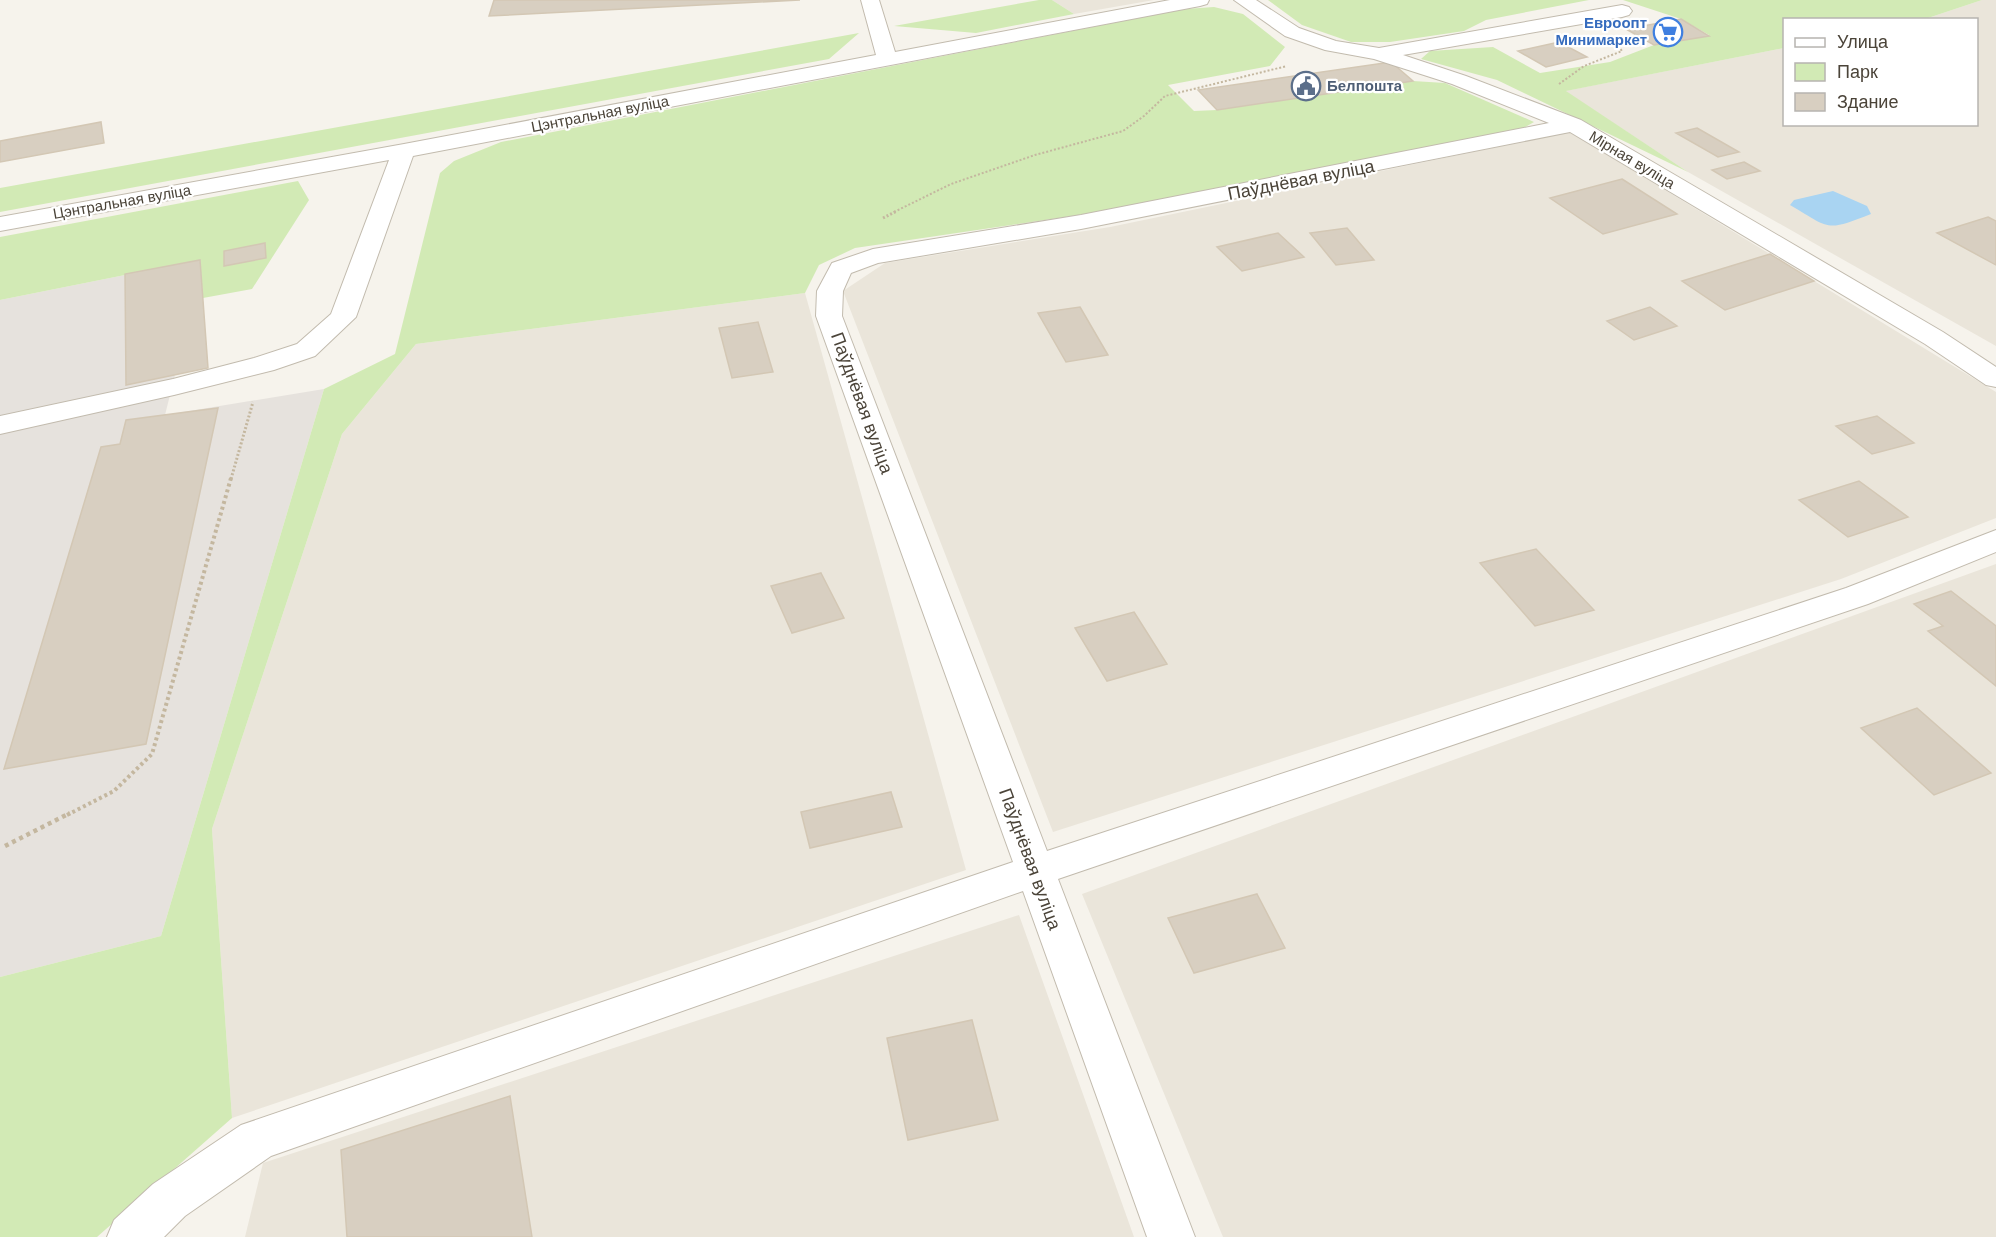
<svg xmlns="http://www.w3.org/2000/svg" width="1996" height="1237" font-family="Helvetica,sans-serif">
  <rect width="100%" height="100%" fill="#f6f3ec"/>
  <path fill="#eae5da" d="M1052,0h102l-80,14z
    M1982,0h14v346l-308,-174 -123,-81 219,-43v76h192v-104l-51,-1z
    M1570,132l426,260v126l-155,61 -788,253 -210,-541 42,-28 225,-36z
    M805,293l161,577 -734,248 -20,-289 130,-395 74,-90z
    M1996,564v673h-773l-141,-343z
    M1019,915l115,322h-889l18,-74z"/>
  <path fill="#e6e2dd" d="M200,260l8,108 -33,7 -10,40 159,-26 -163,547 -161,41v-677z"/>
  <path fill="#d2eab5" d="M1039,0h13l22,14 -98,19 -82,-7z
    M1268,0h321l-103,20 -22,11 -74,11h-39l-49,-17z
    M1623,0h359l-57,19 -141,1v28l-218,43 122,81 -191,-92 -76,-21 9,-8 63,-4 47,26 70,-11 44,-17 55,-10 -28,-16z
    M1214,7l29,7 42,33 -15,19 -102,19 26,26 23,-1 196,-29 32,2 89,39 -12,7 -443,86 -224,33 -36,17 -14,28 -389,51 -74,90 -130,395 20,289 -135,119h-97v-260l161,-41 163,-547 71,-35 45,-181 14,-12 47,-19 684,-133z
    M859,33l-30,26 -829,153v-24z
    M298,181l11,19 -57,89 -49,9 -3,-38 -200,40v-63z"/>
  <path fill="#a9d4f2" d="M1833,191l34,15 4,8c-46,18 -40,15 -81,-9l4,-5z"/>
  <path fill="#d8cfc1" stroke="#d3c7b4" stroke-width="1.5" d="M494,0h306l-311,16z
    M1681,19l28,17 -55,9 -28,-16z
    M1559,42l28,15 -41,10 -28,-16z
    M1391,62l22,19 -196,29 -19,-20z
    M101,122l3,21 -104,19v-21z
    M1697,128l42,24 -21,5 -42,-24z
    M1744,162l16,9 -33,8 -15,-9z
    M1622,179l55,35 -74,20 -53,-36z
    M1988,217l8,4v44l-59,-32z
    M1347,228l27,32 -38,5 -26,-32z
    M1278,233l26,24 -62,14 -25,-24z
    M265,243l1,15 -42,8v-15z
    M1770,254l44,27 -89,29 -43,-29z
    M200,260l8,108 -82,17 -1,-111z
    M1080,307l28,48 -42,7 -28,-49z
    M1650,307l27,19 -43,14 -27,-19z
    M758,322l15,50 -41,6 -13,-50z
    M218,408l-72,336 -142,25 97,-322 19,-3 6,-24z
    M1877,416l37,27 -42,11 -36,-28z
    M1859,481l49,36 -60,20 -49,-37z
    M1536,549l58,61 -59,16 -55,-63z
    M821,573l23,45 -52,15 -21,-47z
    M1951,591l45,35v60l-68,-55 15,-5 -29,-22z
    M1134,612l33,52 -60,17 -32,-53z
    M1917,708l74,65 -57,22 -73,-67z
    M891,792l11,35 -92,21 -9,-36z
    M1257,894l28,54 -91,25 -26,-55z
    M972,1020l26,100 -90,20 -21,-102z
    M510,1096l22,141h-185l-6,-87z"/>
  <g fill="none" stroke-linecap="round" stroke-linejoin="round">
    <g stroke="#c2bbae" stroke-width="2">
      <path id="minor" d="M861,0h18l16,52 275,-52h39l-2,4 -7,2 -787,150 -57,161 -41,39 -41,14 -100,25 -174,39v-18l173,-37 81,-21 43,-14 34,-30 58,-154 -389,71v-14l404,-73 472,-89z
        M1234,0h22l43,28 37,13 43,7 243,-43 7,2 3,4 -3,4 -7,2 -219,38 63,21 115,44 362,212 53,35v20l-10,-2 -61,-41 -355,-212 -489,97 -203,34 -27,10 -8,18 -1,25 205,535 799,-263 150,-58v22l-128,52 -810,275 137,358h-48l-124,-346 -752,265 -86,60 -21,21h-57l7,-17 39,-36 88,-59 772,-263 -197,-546 1,-25 15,-28 41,-14 208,-34 468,-92 -97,-39 -78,-25 -49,-9 -40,-14z"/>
    </g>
    <path stroke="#c4b79f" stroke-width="2" stroke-dasharray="2 2" stroke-linecap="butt" d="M1559,84l25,-18 38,-15 -5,-7
      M894,212l57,-28 84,-29 88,-24 21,-15 21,-20 122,-30"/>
    <path stroke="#c4b79f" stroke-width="3" stroke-dasharray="2 2" stroke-linecap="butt" d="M883,218l14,-7
      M231,479l22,-77"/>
    <path stroke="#c4b79f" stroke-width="4" stroke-dasharray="3 3" stroke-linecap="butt" d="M67,815l47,-24 38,-37 79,-276"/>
    <path stroke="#c4b79f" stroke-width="4.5" stroke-dasharray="4 4" stroke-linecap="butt" d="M5,846l65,-33"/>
    <use href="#minor" fill="#fff" fill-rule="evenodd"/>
  </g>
  <defs>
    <g id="supermarket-ring" transform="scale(1.5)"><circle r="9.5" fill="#fff" stroke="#3f7fe0" stroke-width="1.5"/><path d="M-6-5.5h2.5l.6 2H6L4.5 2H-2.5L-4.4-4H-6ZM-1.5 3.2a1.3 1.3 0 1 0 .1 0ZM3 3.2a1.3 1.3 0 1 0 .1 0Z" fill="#3f7fe0"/></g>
    <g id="civic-ring" transform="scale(1.5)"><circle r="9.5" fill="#fff" stroke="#5c6f8a" stroke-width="1.5"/><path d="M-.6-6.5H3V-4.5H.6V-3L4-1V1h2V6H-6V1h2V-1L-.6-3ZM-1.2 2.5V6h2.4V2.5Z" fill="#5c6f8a"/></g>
  </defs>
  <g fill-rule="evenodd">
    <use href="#supermarket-ring" x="1668" y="32"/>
    <use href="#civic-ring" x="1306" y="86"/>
  </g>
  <g text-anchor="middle" stroke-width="4.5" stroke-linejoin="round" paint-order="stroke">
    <g font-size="15" font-weight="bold" fill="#366cbe" stroke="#fff" text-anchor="end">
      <text x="1647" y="28">Евроопт<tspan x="1647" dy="17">Минимаркет</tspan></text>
    </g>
    <g font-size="15" font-weight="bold" fill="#4e5e75" stroke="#fff" text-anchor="start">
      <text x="1327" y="91">Белпошта</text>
    </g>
    <g font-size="15" fill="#4b4439" stroke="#fff">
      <text transform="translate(600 114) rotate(-11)" y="5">Цэнтральная вуліца</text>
      <text transform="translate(1632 160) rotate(31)" y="5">Мірная вуліца</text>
      <text transform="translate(122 202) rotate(-10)" y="5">Цэнтральная вуліца</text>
    </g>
    <g font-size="18" fill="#4b4439" stroke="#fff">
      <text transform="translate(1301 180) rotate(-11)" y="6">Паўднёвая вуліца</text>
      <text transform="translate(862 403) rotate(70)" y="6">Паўднёвая вуліца</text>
      <text transform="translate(1030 859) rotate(70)" y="6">Паўднёвая вуліца</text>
    </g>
  </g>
  <rect x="1783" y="18" width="195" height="108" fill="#ffffff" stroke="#b7b4b0" stroke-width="1.5"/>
  <rect x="1795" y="38" width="30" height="9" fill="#ffffff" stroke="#b7b4b0" stroke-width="1.5"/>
  <text x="1837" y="48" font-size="18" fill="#4b4439">Улица</text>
  <rect x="1795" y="63" width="30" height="18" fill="#d2eab5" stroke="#b7b4b0" stroke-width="1.5"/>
  <text x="1837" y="78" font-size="18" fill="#4b4439">Парк</text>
  <rect x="1795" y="93" width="30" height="18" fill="#d8cfc1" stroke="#b7b4b0" stroke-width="1.5"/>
  <text x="1837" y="108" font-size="18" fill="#4b4439">Здание</text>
</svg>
